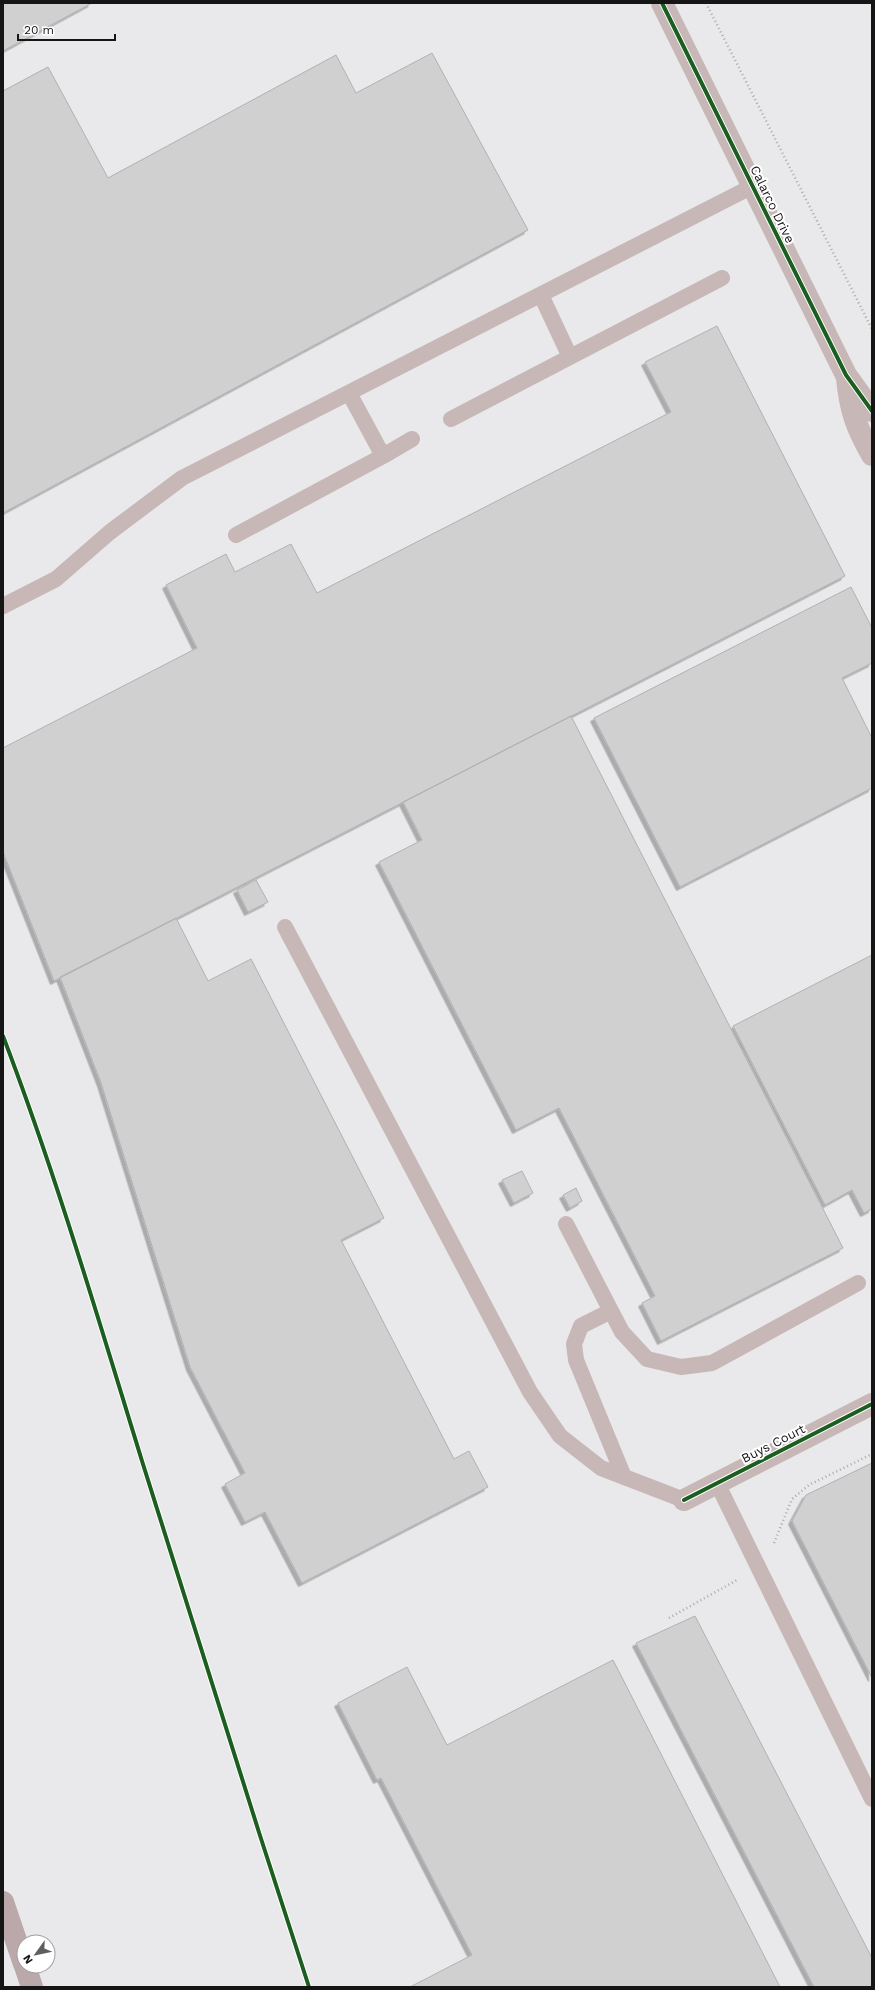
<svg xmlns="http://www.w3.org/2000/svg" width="875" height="1990" font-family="'Work Sans',sans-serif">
  <defs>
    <filter id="shadow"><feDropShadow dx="-3.5" dy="3.5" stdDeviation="0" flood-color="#0004"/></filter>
  </defs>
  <rect width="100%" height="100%" fill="#e9e8eb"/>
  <path fill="#d1d0d1" stroke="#b1b0b2" filter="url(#shadow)" d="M3,3h89l-89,48z
    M432,53l96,177 -525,283v-422l45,-24 60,111 228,-123 20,38z
    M717,326l128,250 -791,405 -51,-129v-104l194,-100 -31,-63 60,-31 9,18 56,-28 26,49 354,-181 -26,-50z
    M851,587l21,41v35l-30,15 30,60v50l-192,99 -86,-169z
    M571,716l272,532 -182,93 -19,-38 13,-7 -96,-188 -43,22 -137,-268 43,-22 -19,-38z
    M256,880l12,22 -20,10 -11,-22z
    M176,918l32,63 43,-22 133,259 -43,22 113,219 15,-8 19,36 -186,96 -37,-71 -20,10 -20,-38 20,-11 -55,-106 -89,-284 -41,-106z
    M872,955v254l-8,4 -12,-23 -27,15 -92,-179z
    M522,1171l11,22 -19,10 -12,-23z
    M576,1188l6,13 -12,7 -7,-13z
    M872,1463v215l-80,-157 14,-26z
    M695,1616l177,342v29h-58l-178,-344z
    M613,1660l167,327h-370l62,-32 -91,-177 -4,2 -39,-77 69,-36 40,78z"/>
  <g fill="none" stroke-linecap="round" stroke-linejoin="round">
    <path stroke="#b1a7a7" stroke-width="2.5" stroke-dasharray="1 3" stroke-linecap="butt" d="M706,3l166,326
      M774,1543l18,-44 17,-14 63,-31
      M669,1618l68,-38"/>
    <path stroke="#c7b7b6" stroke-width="16" d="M541,295l29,62 152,-79
      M451,419l119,-62
      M383,456l29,-17
      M236,535l147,-79 -34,-63
      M3,606l53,-27 54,-47 72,-54 571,-292
      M285,927l245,465 30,44 41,32 83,32
      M566,1224l45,87 -30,15 -7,18 2,16 48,117
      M611,1311l11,21 25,27 34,8 31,-4 146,-80
      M717,1483l155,316"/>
    <path stroke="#c7b7b6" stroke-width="22" d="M662,3l184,372 26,36
      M847,378c3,32 9,49 25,77
      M684,1500l188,-96"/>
    <path stroke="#bba8aa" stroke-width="22" d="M3,1902l21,62
      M25,1966l7,21"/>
    <g stroke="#fff" stroke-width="6">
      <path id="cycleway" d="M662,3l184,372 26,36
        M3,1036c53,139 95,282 139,425 54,175 110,351 167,526
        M684,1500l188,-96"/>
    </g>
    <use href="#cycleway" stroke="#1b5e20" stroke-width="4"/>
  </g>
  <g text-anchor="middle" stroke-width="4" stroke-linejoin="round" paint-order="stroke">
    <g font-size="13" fill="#151516" stroke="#fff">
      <text transform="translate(773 204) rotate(64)" y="5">Calarco Drive</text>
      <text transform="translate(773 1443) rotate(-27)" y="5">Buys Court</text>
    </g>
  </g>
  <rect width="875" height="1990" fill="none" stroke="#151516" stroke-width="8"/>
  <g transform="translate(36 1954) rotate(237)"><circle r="19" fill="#ffffff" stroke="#a1a1a2"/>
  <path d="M0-3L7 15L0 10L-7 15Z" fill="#5f5f61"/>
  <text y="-6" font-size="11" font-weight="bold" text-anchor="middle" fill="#151516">N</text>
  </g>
  <path d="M18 34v6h97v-6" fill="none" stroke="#151516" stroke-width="2"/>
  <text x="24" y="34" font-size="12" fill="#151516" stroke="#ffffff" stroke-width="3" paint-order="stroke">20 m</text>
</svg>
